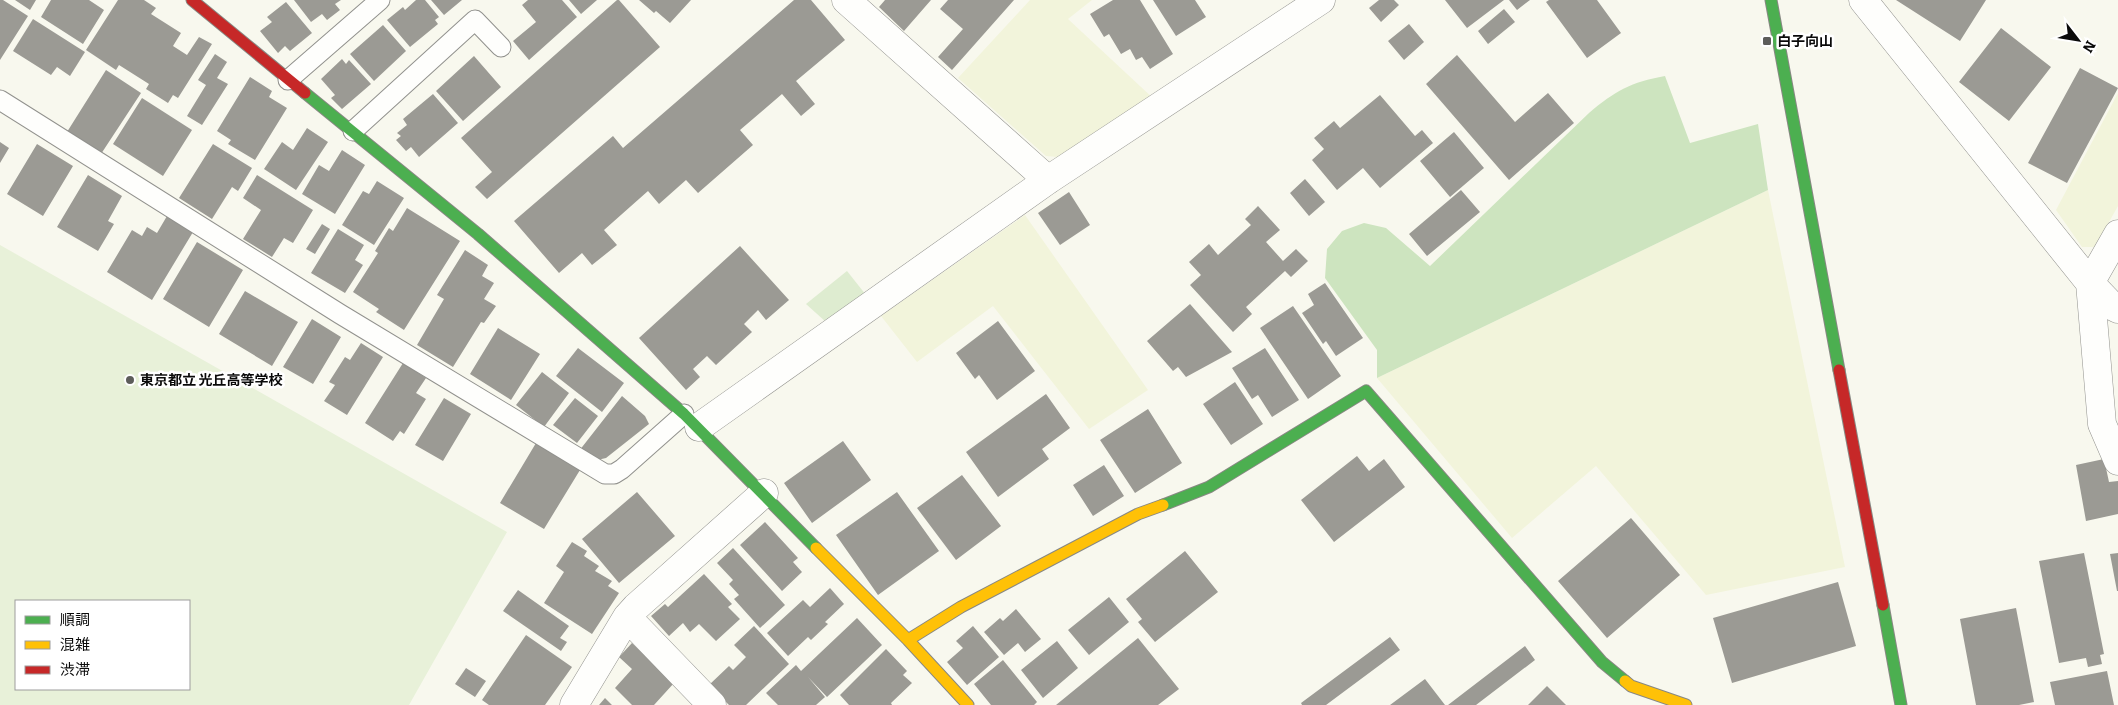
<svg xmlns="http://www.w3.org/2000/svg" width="2118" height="705" font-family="Bitter,'Noto Sans JP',serif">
  <rect width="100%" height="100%" fill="#f8f8ee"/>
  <path fill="#f2f4db" d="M1030,0h62l-24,19 87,81 -86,58 -23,-2 -88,-78z
    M2118,93v113l-23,41h-13l-26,-37z
    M1768,190l77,377 -139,28 -110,-129 -84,72 -135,-160z
    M1025,215l123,175 -59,39 -96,-123 -76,56 -36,-46z"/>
  <path fill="#deecd0" d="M847,271l19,24 -40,27 -20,-18z"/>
  <path fill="#cde4bf" d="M1665,76l25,67 68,-19 10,66 -391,188v-28l-52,-72 2,-29 15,-18 22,-8 22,5 44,38 159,-153c26,-22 42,-31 76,-37z"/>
  <path fill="#e8f1d9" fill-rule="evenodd" d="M0,245l507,287 -98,173h-409zM16,601h173v88h-173z"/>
  <path fill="#9b9a94" d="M0,0h3l25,16 -28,44z
    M15,0h21l-6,10z
    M51,0h38l15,10 -21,34 -42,-27z
    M118,0h26l12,8 -5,6 30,19 -8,13 14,9 12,-18 13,7 -34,54 -5,-3 -5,8 -22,-14 3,-5 -30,-19 -3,5 -30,-20z
    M294,0h47l-6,4 5,6 -13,10 -5,-6 -11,8z
    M416,0h9l14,17 -4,3 3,4 -28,23 -23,-27 16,-13 2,3z
    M431,0h31l-18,15z
    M528,0h34l15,17 -48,43 -16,-19 23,-19 -14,-17z
    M569,0h28l-16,14z
    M617,0h2l41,47 -173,152 -12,-12 17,-15 -31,-34z
    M639,0h52l-21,23 -14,-12 -2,2z
    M794,0h17l34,40 -49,41 19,23 -14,12 -19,-22 -42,36 13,15 -55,48 -12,-13 -27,24 -11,-13 -44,39 13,15 -25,20 -10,-12 -23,20 -45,-52 99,-85 10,12z
    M885,0h46l-27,31 -25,-24z
    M948,0h66l-62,70 -14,-13 25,-28 -23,-20z
    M1113,0h27l33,54 -23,15 -8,-12 -6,3 -6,-11 -9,5 -12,-20 -5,3 -14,-23z
    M1153,0h42l11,17 -30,19z
    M1379,0h15l5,5 -18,17 -12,-14z
    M1445,0h59l-37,28z
    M1509,0h21l-13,10z
    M1549,0h48l24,33 -34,25 -41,-56z
    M1896,0h90l-26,41z
    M286,2l26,31 -22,18 -5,-5 -7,7 -18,-22 12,-9 -5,-5z
    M1504,9l11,13 -27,22 -10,-13z
    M33,19l52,33 -15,24 -13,-9 -6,8 -38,-24z
    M1409,24l15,18 -20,18 -16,-19z
    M383,25l23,26 -32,30 -24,-27z
    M2001,28l50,39 -42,54 -50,-39z
    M215,54l12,8 -10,16 11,6 -26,41 -15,-9 19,-31 -8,-5z
    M1457,55l58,67 33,-29 26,30 -65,57 -83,-96z
    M474,56l27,31 -38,34 -27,-30z
    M342,59l4,5 3,-4 22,24 -29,25 -11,-11 4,-3 -14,-16z
    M2080,68l38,20 -51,95 -39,-20z
    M106,70l35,23 -40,61 -34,-22z
    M250,77l22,14 -3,6 18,11 -32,52 -27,-16 3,-4 -14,-9z
    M433,94l25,29 -39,34 -8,-10 -5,4 -10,-11 5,-4 -4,-3 10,-8 -4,-6z
    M1380,95l35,41 7,-6 11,13 -53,45 -17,-20 -26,22 -25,-30 12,-11 -10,-11 20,-17 6,7z
    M142,98l50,32 -29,46 -50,-32z
    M307,128l21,14 -32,48 -32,-21 18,-27 11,8z
    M1454,132l30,36 -34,29 -30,-36z
    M0,142l9,6 -9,15z
    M37,144l36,22 -30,50 -36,-22z
    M213,144l39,24 -14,23 -6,-4 -20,32 -33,-21z
    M342,150l23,15 -30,49 -33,-20 17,-29 10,6z
    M88,175l34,21 -14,25 6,3 -16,27 -41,-24z
    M257,175l56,35 -20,33 -9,-5 -12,19 -29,-18 18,-29 -18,-12z
    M1305,179l20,23 -16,14 -19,-23z
    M377,181l27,17 -30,47 -32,-20 21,-34 6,3z
    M1461,190l19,22 -53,44 -18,-22z
    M1069,192l21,33 -30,20 -22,-32z
    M1258,206l22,24 -14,12 17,19 13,-12 12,12 -17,16 -6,-6 -39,36 6,7 -19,18 -43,-47 11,-10 -12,-13 20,-18 9,11 33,-30 -6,-6z
    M407,208l53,33 -56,89 -28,-18 3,-3 -26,-17 25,-39 -3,-2 14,-23 4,3z
    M167,216l26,16 -41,68 -45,-28 25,-42 10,6 5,-9 10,6z
    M322,224l8,5 -15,25 -9,-5z
    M338,229l26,16 -9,15 8,5 -18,28 -34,-20z
    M197,242l46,28 -34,57 -46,-28z
    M740,246l49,54 -23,20 -8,-10 -14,14 8,8 -36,33 -9,-9 -14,13 7,8 -14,13 -47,-52z
    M465,250l23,15 -6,11 12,7 -10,16 12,7 -12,17 -3,-1 -28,45 -36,-22 27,-46 -7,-4z
    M1325,283l38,55 -27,18 -10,-15 -3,3 -21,-31 12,-8 -6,-11z
    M245,291l53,31 -26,44 -53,-32z
    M1190,304l42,48 -46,25 -8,-10 -5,4 -26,-30z
    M1293,306l48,70 -33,23 -48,-71z
    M312,319l29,18 -28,47 -30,-17z
    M998,321l37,50 -38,29 -18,-25 -4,4 -19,-26z
    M498,328l42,26 -29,46 -41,-26z
    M361,343l22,14 -36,58 -23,-14 11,-16 -6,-3 16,-25 5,3z
    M578,348l46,35 -22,29 -46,-36z
    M1265,348l34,52 -27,17 -14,-22 -6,4 -20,-31z
    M403,363l23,15 -10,15 10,6 -22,35 -4,-3 -7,10 -28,-18z
    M542,372l27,21 -25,34 -28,-22z
    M1235,382l28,42 -32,21 -28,-41z
    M1046,394l24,34 -28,21 7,10 -51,38 -32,-45z
    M622,396l23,20 4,8 -43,34 -13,3 -14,-10z
    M444,398l27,16 -28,47 -28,-16z
    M575,398l23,18 -21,27 -24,-18z
    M1148,409l34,54 -47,30 -35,-53z
    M843,441l28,39 -59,43 -28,-40z
    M536,443l44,27 -36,59 -44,-26z
    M1357,456l12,15 15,-12 21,28 -71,55 -33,-42z
    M2104,459l5,23 9,-1v33l-32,7 -10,-56z
    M1104,465l20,31 -31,20 -20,-31z
    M962,475l39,51 -45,34 -39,-52z
    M637,492l38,44 -56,47 -37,-44z
    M897,492l42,59 -61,44 -42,-60z
    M1631,518l49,57 -73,63 -49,-57z
    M765,522l33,36 -5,4 9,10 -20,19 -42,-46z
    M572,542l15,9 -3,5 15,10 -4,5 17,10 -4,5 11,7 -27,41 -48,-31 20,-31 -8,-6z
    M733,548l52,57 -25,23 -26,-29 5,-4 -10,-11 4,-4 -16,-17z
    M1185,551l33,41 -63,50 -17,-20 4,-3 -16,-20z
    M2084,553l20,101 -4,1 2,9 -14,3 -2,-9 -27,5 -20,-102z
    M2118,553v38h-1l-7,-37z
    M704,574l28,30 -4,3 12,12 -24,22 -17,-17 -9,8 -7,-9 -14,13 -18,-20 14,-12 3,3z
    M1838,582l18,64 -124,37 -19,-65z
    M830,588l14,16 -19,18 3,2 -17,16 -3,-3 -20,19 -21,-23 36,-33 7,7z
    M518,590l51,36 -9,12 7,4 -6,9 -58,-40z
    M1109,597l20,25 -40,33 -21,-25z
    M2016,608l18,94 -15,3h-43l-16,-86z
    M1016,609l25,30 -16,13 -7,-9 -14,12 -20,-23 16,-14 3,3z
    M857,618l25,27 -55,52 -19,-20 17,20 -9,8h-38l-12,-12 30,-28 5,6z
    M754,626l35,38 -43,41h-17l-20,-20 20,-19 4,4 13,-13 -12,-12z
    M973,626l26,31 -32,28 -20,-23 16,-14 -7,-7z
    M526,635l46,32 -27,38h-56l-7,-5z
    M1390,637l10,13 -74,55h-24l-1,-2z
    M1138,638l41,51 -21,16h-102z
    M1057,641l21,27 -35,30 -22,-28z
    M632,643l42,40 -20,22h-22l-17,-17 17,-19 -13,-12z
    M1525,646l10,14 -59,45h-28z
    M886,649l21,22 -4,4 9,8 -21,20 1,2h-43l-9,-10z
    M1003,660l34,42 -3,3h-43l-17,-21z
    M466,668l20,13 -11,16 -20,-13z
    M2107,671l7,34h-59l-5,-23z
    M1425,679l20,26h-55z
    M1547,686l19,19h-38z
    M605,698l7,7h-13z"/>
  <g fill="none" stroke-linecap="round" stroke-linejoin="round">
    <g stroke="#91918d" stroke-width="21">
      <path id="lane" d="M288,80l92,-80
        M0,100l340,214 265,160h9l8,-5 62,-55
        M353,131l122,-111 26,27"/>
    </g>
    <g stroke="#91918d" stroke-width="29">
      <path id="street" d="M846,0l202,180
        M1863,0l227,283 12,141 16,37
        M2118,234l-28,49 22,23 6,3
        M699,427l349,-247 273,-180
        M574,705l53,-88
        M712,705l-85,-88 9,-10 128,-114"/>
    </g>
    <g stroke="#888883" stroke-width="13">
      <path id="fast" d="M1771,0l68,370
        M305,93l173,141 206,180 132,134
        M1163,505l46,-18 157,-96 236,271 23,19
        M1883,605l18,100"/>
    </g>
    <g stroke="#888883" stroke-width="13">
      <path id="slow" d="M816,548l92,92 60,65
        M908,640l53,-33 177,-93 25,-9
        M1625,681l6,5 55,19"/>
    </g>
    <g stroke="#888883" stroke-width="13">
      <path id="jam" d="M192,0l113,93
        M1839,370l44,235"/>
    </g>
    <use href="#lane" stroke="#fefefc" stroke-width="19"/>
    <use href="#street" stroke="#fefefc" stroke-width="28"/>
    <use href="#fast" stroke="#4caf50" stroke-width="11"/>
    <use href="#slow" stroke="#ffc107" stroke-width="11"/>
    <use href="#jam" stroke="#c62828" stroke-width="11"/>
  </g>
  <g fill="#5d5d5a" stroke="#fff" stroke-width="2">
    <rect x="1762" y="36" width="10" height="10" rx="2.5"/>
    <circle cx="130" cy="380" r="5"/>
  </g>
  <g text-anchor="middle" stroke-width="5" stroke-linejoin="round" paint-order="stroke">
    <g font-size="14" font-weight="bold" fill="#0a0a0a" stroke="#fff" text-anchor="start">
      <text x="1777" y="46">白子向山</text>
      <text x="140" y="385">東京都立 光丘高等学校</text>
    </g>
  </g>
  <rect x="15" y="600" width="175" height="90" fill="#ffffff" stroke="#9d9d9d"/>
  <rect x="25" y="616" width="25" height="8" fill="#4caf50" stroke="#9d9d9d"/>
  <text x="60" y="625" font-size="15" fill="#0a0a0a">順調</text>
  <rect x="25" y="641" width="25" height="8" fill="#ffc107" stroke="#9d9d9d"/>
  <text x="60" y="650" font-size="15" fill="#0a0a0a">混雑</text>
  <rect x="25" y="666" width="25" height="8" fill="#c62828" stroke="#9d9d9d"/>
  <text x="60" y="675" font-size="15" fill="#0a0a0a">渋滞</text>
  <g transform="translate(2078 40) rotate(121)" stroke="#ffffff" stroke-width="4" paint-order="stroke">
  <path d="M0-4L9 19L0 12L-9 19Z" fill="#0a0a0a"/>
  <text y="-8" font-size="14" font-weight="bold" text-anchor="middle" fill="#0a0a0a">N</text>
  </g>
</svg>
